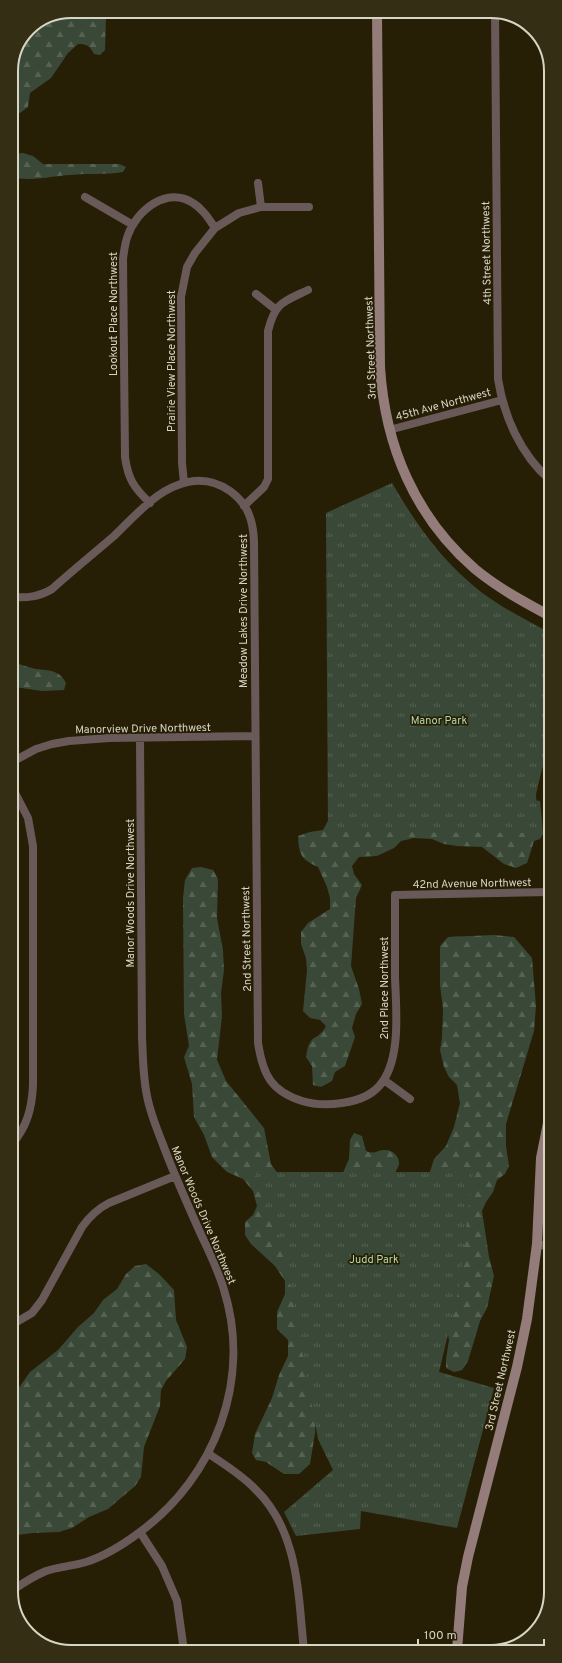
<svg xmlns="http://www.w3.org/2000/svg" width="562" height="1663" font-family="Overpass,sans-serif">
  <defs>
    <pattern id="forest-firs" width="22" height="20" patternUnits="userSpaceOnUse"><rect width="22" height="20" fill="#3a4937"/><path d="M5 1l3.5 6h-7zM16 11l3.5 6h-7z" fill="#566252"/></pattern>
    <pattern id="park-tufts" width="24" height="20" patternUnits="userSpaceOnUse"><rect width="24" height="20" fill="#3a4937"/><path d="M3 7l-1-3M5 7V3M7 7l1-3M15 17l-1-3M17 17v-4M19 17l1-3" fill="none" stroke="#566252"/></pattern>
  </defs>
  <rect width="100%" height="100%" fill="#261f05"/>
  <path fill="url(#forest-firs)" d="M71,11h33l2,6 -1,33 -5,5 -6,-1c-4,-8 -7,-10 -16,-10l-10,9 -17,25 -21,15 -2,14 -8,6 -9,-5v-41l6,-14 8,-12v-6l4,-7z
    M23,153l10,3 10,8h76l7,3 -3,5c-18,3 -35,1 -53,3 -19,1 -40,7 -59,2v-23z
    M12,661c8,4 16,6 24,8 13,2 23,0 30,14l-2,7 -22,1 -27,-4 -3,1z
    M533,800l7,1 3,32 -3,6 -6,2 -7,22 -11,5 -12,-4 -22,-17 -25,-1 -13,-2 -12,-5 -18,-1 -13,3 -7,7 -17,8 -18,1 -7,9 2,8 8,11 -6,13 -5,68 8,23 3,15 -6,10 -4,14 3,9 -10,29 -10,6 -3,9 -11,6 -8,-2 -1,-19 -6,-9c1,-4 1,-10 4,-14 3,-7 10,-5 16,-17l-6,-6 -10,-2 -7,-7 4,-40 -1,-13 -5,-14v-12l7,-9 22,-14v-11l-3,-11 -9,-20c-17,-8 -19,-12 -20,-31l12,-4 13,-2 6,-11z
    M201,867l12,3 5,9 -1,39 6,32 1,20 -3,23 1,23 -5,44 9,21 38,47 7,36 10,14 35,231 -1,24 -5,31 -11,10h-15l-18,-12 -10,-2 -4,-7 3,-19 17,-36 7,-23 9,-19v-16l-11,-11v-17l8,-18v-13l-10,-15 -24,-22 -6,-9v-13l8,-7 4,-9 -4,-15 -10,-12 -16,-7 -15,-15 -8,-22 -10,-18 -2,-33 -8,-27 5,-11 -5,-32 -1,-116 2,-18 7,-12z
    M494,935l20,2 18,21 4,48 -2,25 -28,93v22l3,20 -4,8 -8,6 -4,12 -7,10 -4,9 7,46 5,19 -7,32 -7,13 -12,40 -6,9 -8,2 -8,-4v-9l3,-19 -4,-20 -16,-145 5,-16 12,-13 8,-19 6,-24 -3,-18 -8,-8 -5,-10 -4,-17 2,-12 1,-29 -3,-24v-39l8,-9z
    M354,1133l8,3 4,15c10,4 10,-1 19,-1 7,-1 15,7 14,14 -1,3 -3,7 -4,9l-56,9 10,-23 1,-19z
    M146,1264l13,10 15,16 2,30 11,27 -2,12 -19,22 -5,9 -1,16 -16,41 -3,30 -6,9 -27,23 -19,8 -17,11 -13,4 -26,1 -16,2 -4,3v-142l17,-24 28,-22 20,-23 16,-14 9,-13 14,-11 9,-15 9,-8z"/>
  <path fill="url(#park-tufts)" d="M392,483c25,43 50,78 89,109 21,16 46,28 69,41v119l-8,17 -6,25 2,39 -210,-1 -2,-319z
    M254,1172h219l-14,116 -20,84 55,16 -37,140 -96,-17 -1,18 -64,7 -12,-24 49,-42 -15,-31 -34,-186z"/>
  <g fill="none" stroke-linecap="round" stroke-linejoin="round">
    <path stroke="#695a59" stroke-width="8" d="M495,11l3,368c6,37 22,75 52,101
      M258,183l3,24
      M85,197l48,28
      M256,294l19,15
      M389,430l113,-30
      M184,483l-2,-20 -1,-166 6,-30 8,-14 20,-25 24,-15 22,-6h48
      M150,503c-16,-15 -22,-24 -25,-46l-2,-198c1,-8 2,-17 5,-24 9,-25 39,-49 65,-32 10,6 16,16 22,25
      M244,506l20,-19 4,-8v-148c7,-29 15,-29 40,-41
      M12,597c15,1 27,0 40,-8 20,-18 41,-35 62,-53 18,-17 40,-43 64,-51 18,-7 36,-5 52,6 18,13 23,29 24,50l4,502c5,32 13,48 44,58 13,4 27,4 40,2 15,-2 32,-8 41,-22 18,-26 13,-74 12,-104 0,-27 0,-55 0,-82l155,-3
      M12,762l24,-13 16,-5 17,-3 40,-3 146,-2
      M12,787l16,31 5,28v239c-1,23 -6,42 -21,59
      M384,1080l26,19
      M537,1244l14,3
      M13,1324l19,-11 10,-13 40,-73c8,-11 15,-18 27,-24l66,-27
      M209,1454c16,11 33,21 46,35 44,42 43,105 49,162
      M140,1532l22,34 15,35 7,50
      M13,1590c10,-7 21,-14 33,-19 12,-4 27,-5 40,-9 19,-6 38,-18 54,-30 75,-55 112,-152 84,-242 -6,-21 -16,-40 -25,-60 -13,-29 -26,-58 -37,-88 -6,-15 -12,-30 -15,-46 -4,-19 -4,-39 -5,-58l-2,-300"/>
    <path stroke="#937c79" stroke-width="10" d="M377,11l3,356c5,79 35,150 95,202 23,19 49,33 75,47
      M457,1650l5,-63 6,-30 49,-190 10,-48 10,-75 4,-86 9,-45"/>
  </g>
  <g text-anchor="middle" stroke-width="3.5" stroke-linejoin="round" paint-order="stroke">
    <g font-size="11" fill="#d9d5c5" stroke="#261f05">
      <text transform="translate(486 253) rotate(-91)" y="4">4th Street Northwest</text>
      <text transform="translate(113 314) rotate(-90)" y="4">Lookout Place Northwest</text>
      <text transform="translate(370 348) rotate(-92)" y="4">3rd Street Northwest</text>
      <text transform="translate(171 361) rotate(-90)" y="4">Prairie View Place Northwest</text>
      <text transform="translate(443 404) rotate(-15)" y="4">45th Ave Northwest</text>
      <text transform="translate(243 611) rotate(-90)" y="4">Meadow Lakes Drive Northwest</text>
      <text transform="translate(143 728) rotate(-1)" y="4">Manorview Drive Northwest</text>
      <text transform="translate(472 883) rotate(-1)" y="4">42nd Avenue Northwest</text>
      <text transform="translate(130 893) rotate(-90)" y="4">Manor Woods Drive Northwest</text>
      <text transform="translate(246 939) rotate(-91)" y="4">2nd Street Northwest</text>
      <text transform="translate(384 988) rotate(-90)" y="4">2nd Place Northwest</text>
      <text transform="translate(204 1215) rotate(67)" y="4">Manor Woods Drive Northwest</text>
      <text transform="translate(500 1380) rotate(-77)" y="4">3rd Street Northwest</text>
    </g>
    <g font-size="11" fill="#b1d8a8" stroke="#261f05">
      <text x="439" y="724">Manor Park</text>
      <text x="374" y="1263">Judd Park</text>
    </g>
  </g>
  <path d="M0 0H562V1663H0ZM71 18H491A53 53 0 0 1 544 71V1592A53 53 0 0 1 491 1645H71A53 53 0 0 1 18 1592V71A53 53 0 0 1 71 18Z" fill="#342e14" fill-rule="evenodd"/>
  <path fill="none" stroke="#d9d5c5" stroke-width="2" d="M71 18H491A53 53 0 0 1 544 71V1592A53 53 0 0 1 491 1645H71A53 53 0 0 1 18 1592V71A53 53 0 0 1 71 18Z"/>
  <path d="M418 1639v6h126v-6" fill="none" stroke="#d9d5c5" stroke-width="2"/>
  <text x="424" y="1639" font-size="12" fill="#d9d5c5" stroke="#261f05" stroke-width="3" paint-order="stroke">100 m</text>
</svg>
